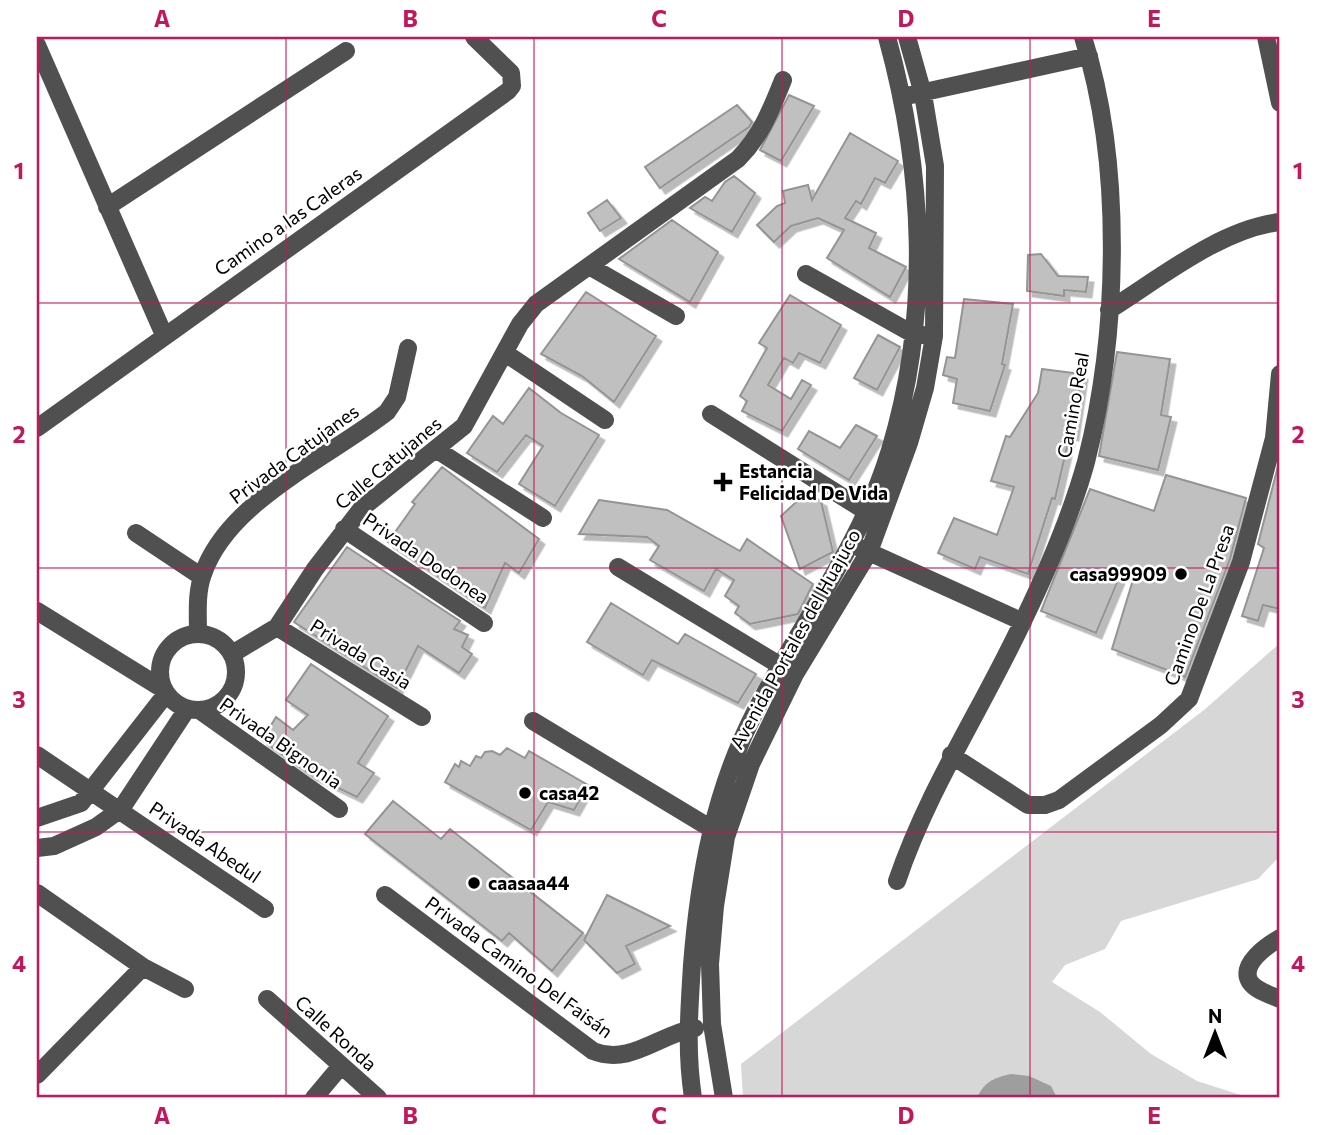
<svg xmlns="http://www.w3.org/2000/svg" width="1317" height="1135" font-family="Commissioner,sans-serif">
  <defs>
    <filter id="shadow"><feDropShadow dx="5.5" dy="5.5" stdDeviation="0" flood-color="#0004"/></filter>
  </defs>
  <rect width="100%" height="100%" fill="#fff"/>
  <path fill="#d7d7d7" d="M1280,643v213l-22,23 -137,42 -16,28 -40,16 -13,17 48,30 51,42 46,27 53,17h-507l-2,-34 463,-354z"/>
  <path fill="#9e9e9e" d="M1011,1074l18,2 22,10 6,12h-80c7,-16 16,-20 34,-24z"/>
  <path fill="#c0c0c0" stroke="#949494" stroke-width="2" filter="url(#shadow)" d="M789,95l25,11 -33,55 -21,-11z
    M737,105l15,17 -3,5 -89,61 -15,-21z
    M850,133l48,28 -13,22 -10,-5 -14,26 -5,-3 -11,17 31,15 -7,15 37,19 -16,30 -63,-39 17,-28 -26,-12 -27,8 -17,16 -17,-17 20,-19 8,-3 -2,-12 25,-6 4,15z
    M734,176l21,17 -23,39 -42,-24 15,-11 7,4 13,-19z
    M607,200l14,18 -21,13 -12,-18z
    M672,220l46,32 -28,50 -71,-43z
    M1041,254l17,22 30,1 -2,15 -22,-2v6l-37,-5 1,-36z
    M586,292l70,44 -42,66 -32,-26 -41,-22z
    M790,295l51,30 -21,38 -21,-10 -6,10 -9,-5 -16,27 23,14 11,-19 9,5 -29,46 -40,-20 5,-10 -7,-5 27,-48 -8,-5z
    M964,299l49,5 -11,60 3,1 -15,46 -37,-8 4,-24 -14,-4 4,-18 8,1z
    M878,335l22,12 -23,43 -23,-12z
    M1117,352l53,7 -9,56 10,2 -13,53 -59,-14z
    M1042,369l40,5 -9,61 -3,-1 -15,65 -3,-1 -24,76 -48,-17 -5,12 -37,-16 16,-35 43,17 17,-48 -23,-6 15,-45 4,1 28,-44z
    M529,388l32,25 38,22 -44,71 -36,-22 24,-38 -17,-11 -29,37 -30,-19 26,-37 10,8z
    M856,425l21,11 -28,44 -51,-31 11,-18 31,17z
    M1278,466l2,143 -17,-4 -5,16 -16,-5 22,-68 -6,-4z
    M442,467l97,72 -20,34 -14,-10 -20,45 -97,-66 27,-38 -3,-2z
    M1166,475l80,23 -16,61 -45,118 -73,-28 24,-79 -12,-4 -28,67 -55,-22 49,-122 64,22z
    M806,493l15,8 12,51 -33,17 -19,-53z
    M599,500l68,10 73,41 7,-12 66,45 -15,30 -48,10 -15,-11 4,-7 -14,-10 9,-16 -18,-11 -12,22 -54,-31 9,-14 -12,-9 -68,-3z
    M347,547l113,74 -6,8 14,6 -6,12 10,7 -13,19 -41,-27 -21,42 -103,-66z
    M611,603l67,41 7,-10 71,40 -18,29 -86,-43 -9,15 -56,-33z
    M311,664l77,52 -30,47 16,10 -17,24 -46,-22 -49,-35 14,-23 17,13 15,-15 -22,-15z
    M507,748l18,10 4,-7 59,34 -14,25 -26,-8 -17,28 -86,-48 10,-18 4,3 2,-6 9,5 6,-10 5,2 4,-6 7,-1 8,4z
    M393,801l48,38 9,-10 133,104 -31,38 -43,-38 -7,8 -137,-107z
    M607,895l63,31 -44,20 9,18 -18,9 -33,-33z"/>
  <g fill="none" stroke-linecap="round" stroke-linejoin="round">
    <path stroke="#505050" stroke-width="18" d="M1266,37l14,66
      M37,45l127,290
      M911,95l178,-39
      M107,207l239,-156
      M589,266l87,50
      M806,274l107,60 10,1
      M1109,310c50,-31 111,-81 171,-88
      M505,353l100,67
      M711,414l164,103
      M37,428l471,-337 4,-5 -1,-13 -37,-36
      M437,450l106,68
      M344,529l140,94
      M136,533l66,44
      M860,548l163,74
      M618,567l171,104
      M37,611l126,78
      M277,627l145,90
      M160 672a38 38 0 1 1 76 0a38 38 0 1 1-76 0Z
      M198,634c0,-20 -2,-41 5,-60 25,-73 125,-116 184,-162l10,-15 11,-49
      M232,654l45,-27 38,-58 47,-61 102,-82 56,-102 16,-20 202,-145c23,-23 33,-49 45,-79
      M199,710l140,99
      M533,721l187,113
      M37,755l228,154
      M951,755l77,50h17l14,-5 102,-75 28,-26 52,-137 33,-124 6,-64
      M37,818l44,-15 85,-109
      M37,848l17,-2 42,-19 25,-18 66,-100
      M897,881c32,-94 85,-172 127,-262 24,-50 47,-103 62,-157 33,-129 37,-299 -3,-425
      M37,893l106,74 42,22
      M385,895l208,156c37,15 67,-17 102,-23
      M1280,938c-12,7 -41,26 -30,44 6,9 21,13 30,17
      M267,999l111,99
      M37,1075l106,-108
      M314,1098l26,-31
      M693,1098c-7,-47 -4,-85 -1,-133 7,-89 22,-173 63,-253 45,-88 106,-166 135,-262 41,-135 34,-279 -3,-413
      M724,1098l-12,-74 -2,-60 5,-58 11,-69 25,-73 44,-90 74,-122 40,-109 16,-55 9,-52 1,-170 -12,-72 -16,-57"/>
  </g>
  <path fill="none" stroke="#c2185b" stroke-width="2" stroke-opacity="0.55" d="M286,37v1061M534,37v1061M782,37v1061M1030,37v1061M37,303h1243M37,568h1243M37,832h1243"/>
  <g fill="#000" stroke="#fff" stroke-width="2.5">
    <path d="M719.5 471.5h7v7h7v7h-7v7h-7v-7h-7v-7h7z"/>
    <circle cx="1181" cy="574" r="7"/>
    <circle cx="525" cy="793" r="7"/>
    <circle cx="474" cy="883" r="7"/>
  </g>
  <g text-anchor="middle" stroke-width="5" stroke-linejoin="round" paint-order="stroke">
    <g font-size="19" fill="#000" stroke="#fff">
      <text transform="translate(288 221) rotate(-35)" y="7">Camino a las Caleras</text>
      <text transform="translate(1073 405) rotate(-80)" y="7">Camino Real</text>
      <text transform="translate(294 454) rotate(-36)" y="7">Privada Catujanes</text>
      <text transform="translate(388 463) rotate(-40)" y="7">Calle Catujanes</text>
      <text transform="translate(426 558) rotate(34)" y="7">Privada Dodonea</text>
      <text transform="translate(1199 605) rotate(-70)" y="7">Camino De La Presa</text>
      <text transform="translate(795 639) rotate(-61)" y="7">Avenida Portales del Huajuco</text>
      <text transform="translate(361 654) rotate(32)" y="7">Privada Casia</text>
      <text transform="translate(281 743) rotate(35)" y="7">Privada Bignonia</text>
      <text transform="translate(205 842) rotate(34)" y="7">Privada Abedul</text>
      <text transform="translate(519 967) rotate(36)" y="7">Privada Camino Del Faisán</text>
      <text transform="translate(336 1033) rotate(42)" y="7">Calle Ronda</text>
    </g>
    <g font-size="19" font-weight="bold" fill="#000" stroke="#fff" text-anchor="start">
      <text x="739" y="478">Estancia<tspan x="739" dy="22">Felicidad De Vida</tspan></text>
      <text x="1167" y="581" text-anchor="end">casa99909</text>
      <text x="539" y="800">casa42</text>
      <text x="488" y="890">caasaa44</text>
    </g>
  </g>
  <rect width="1317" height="1135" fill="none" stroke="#ffffff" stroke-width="77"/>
  <g transform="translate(1215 1033)" stroke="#ffffff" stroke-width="5" paint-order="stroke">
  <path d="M0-5L12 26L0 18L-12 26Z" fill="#000000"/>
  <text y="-10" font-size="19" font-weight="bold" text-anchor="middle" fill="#000000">N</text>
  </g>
  <rect x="38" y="38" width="1240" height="1058" fill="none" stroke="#c2185b" stroke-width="2.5"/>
  <g font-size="23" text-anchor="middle" font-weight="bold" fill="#c2185b">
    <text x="162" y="27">A</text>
    <text x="410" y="27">B</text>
    <text x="659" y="27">C</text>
    <text x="906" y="27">D</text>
    <text x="1154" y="27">E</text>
    <text x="19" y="179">1</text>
    <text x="1298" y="179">1</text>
    <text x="19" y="443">2</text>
    <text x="1298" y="443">2</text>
    <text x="19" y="708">3</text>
    <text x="1298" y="708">3</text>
    <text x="19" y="972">4</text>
    <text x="1298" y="972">4</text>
    <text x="162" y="1124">A</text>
    <text x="410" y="1124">B</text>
    <text x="659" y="1124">C</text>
    <text x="906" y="1124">D</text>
    <text x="1154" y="1124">E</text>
  </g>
</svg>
